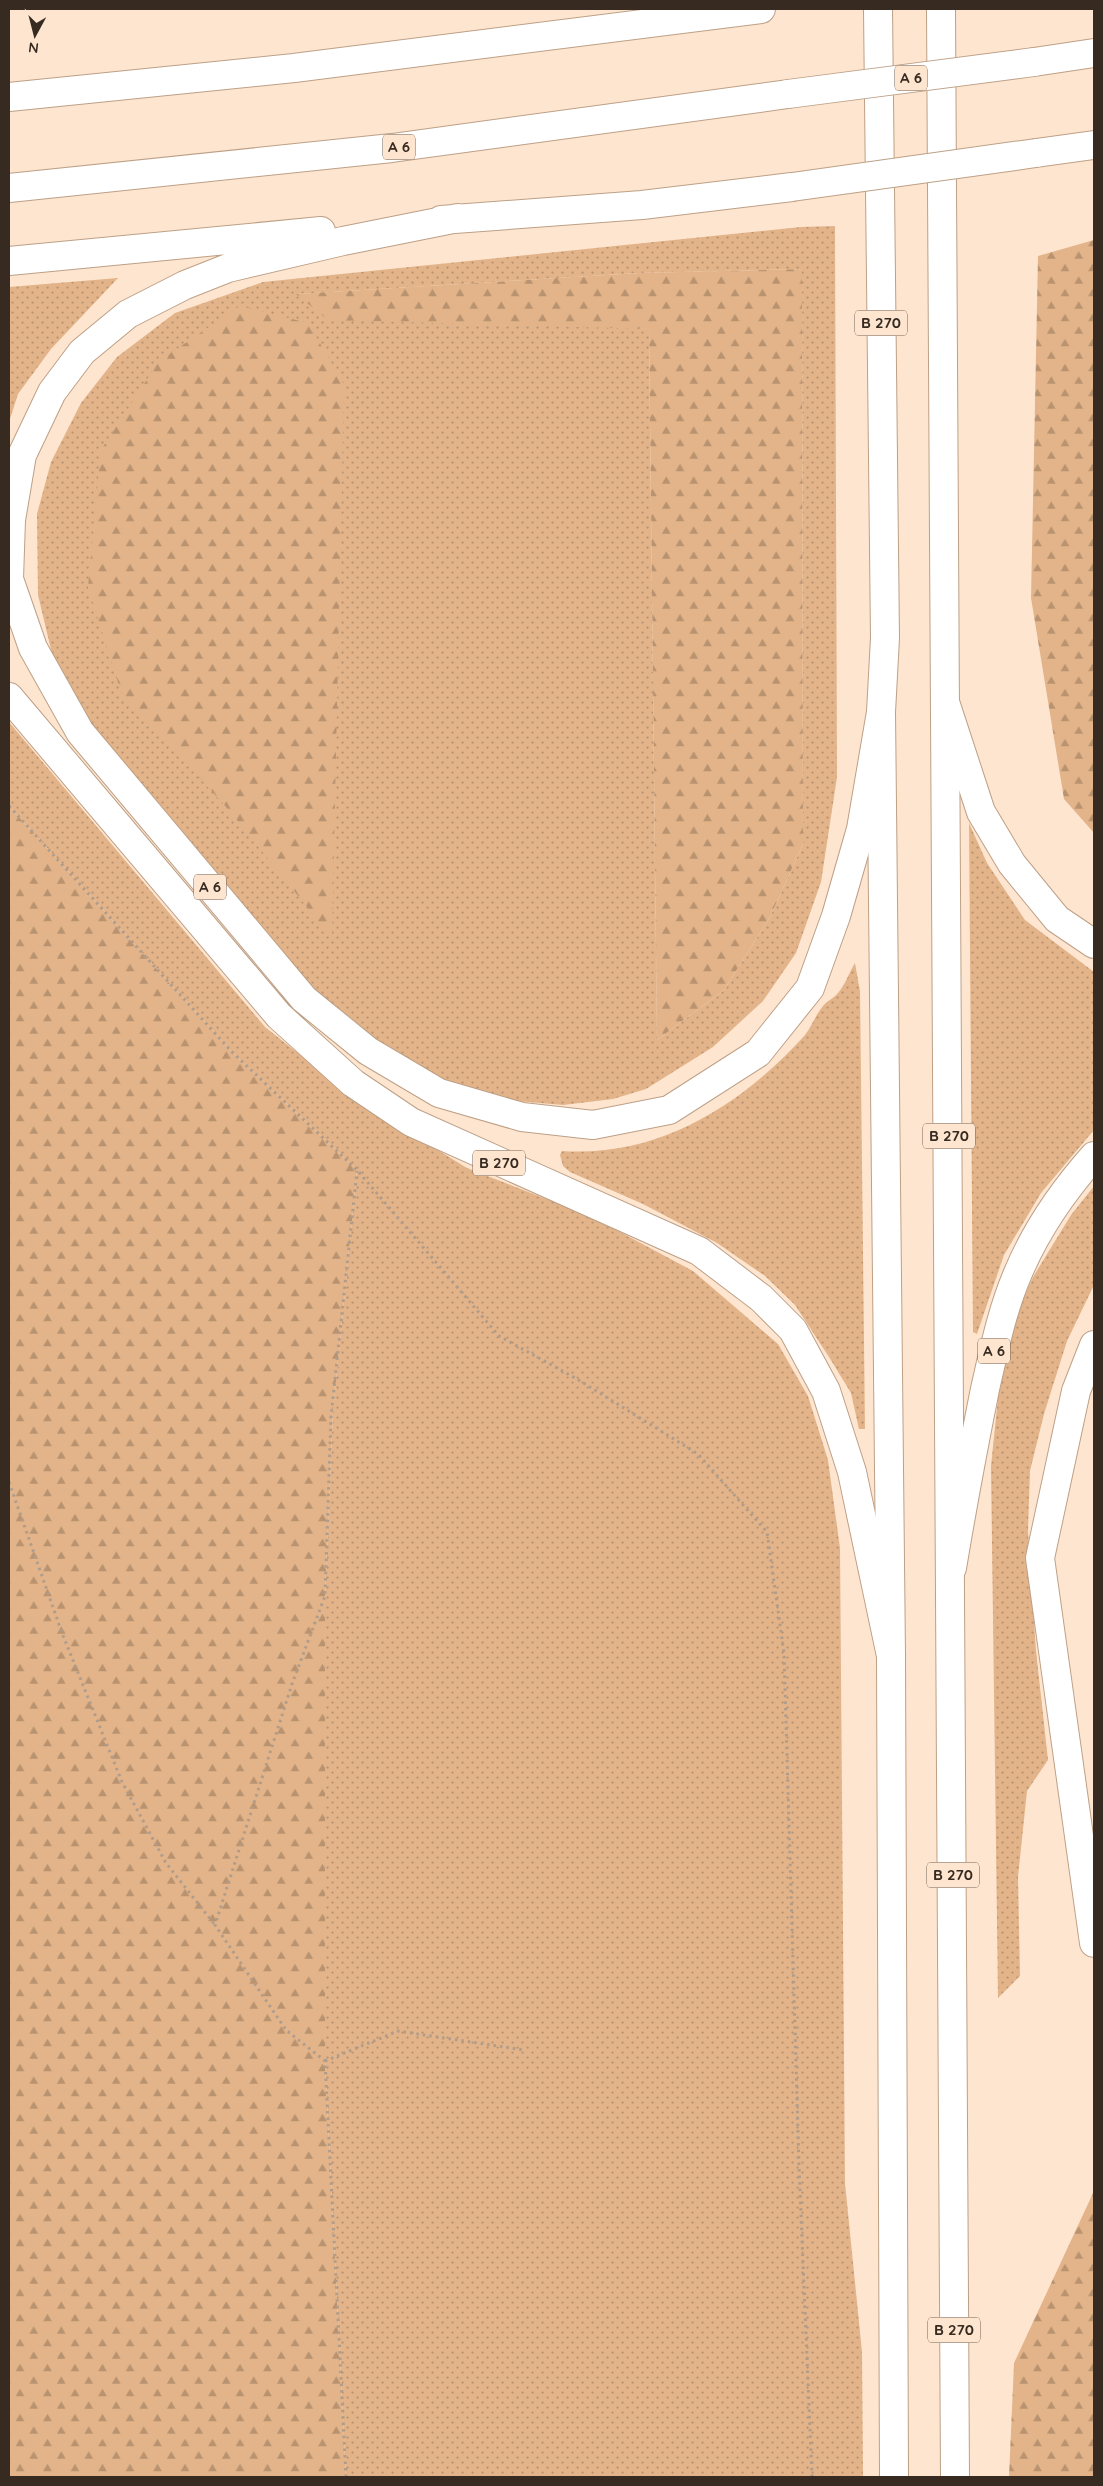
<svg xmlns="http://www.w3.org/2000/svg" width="1103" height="2486" font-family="Quicksand,sans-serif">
  <defs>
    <pattern id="grass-dots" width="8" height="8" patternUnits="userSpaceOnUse" patternTransform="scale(1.25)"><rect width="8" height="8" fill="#e3b489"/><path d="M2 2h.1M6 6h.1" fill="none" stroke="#b99370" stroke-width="1.8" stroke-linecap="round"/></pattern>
    <pattern id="forest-firs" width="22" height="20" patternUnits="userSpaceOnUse" patternTransform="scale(1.25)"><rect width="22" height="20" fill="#e3b489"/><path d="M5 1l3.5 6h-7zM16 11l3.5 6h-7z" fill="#b99370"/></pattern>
  </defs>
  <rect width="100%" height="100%" fill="#fee5d0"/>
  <path fill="url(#grass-dots)" fill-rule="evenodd" d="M835,226l2,551 -16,105 -25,71 -33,48 -50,46 -67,42 -33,10 -50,6 -70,-6 -47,-16 -39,-22 -73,-53 -39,-34 -150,-176 -59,-82 -33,-58 -15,-63 -1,-81 14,-52 30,-59 36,-46 58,-44 88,-31 538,-55zM802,269l1,575 -33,73 -46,73 -67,50 -8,-711 -352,-35 342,-21z
    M118,278l-67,71 -33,45 -9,28v-135z
    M9,722l256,305 96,76 106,65 125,49 101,54 85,73 30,52 20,64 12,88 5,635 17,169 1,125h-517l-21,-416v-465l8,-185 24,-241 -125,-118 -223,-246z
    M969,823l18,40 38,57 69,52v158l-53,63 -37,62 -27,79 -4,-2z
    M855,963l5,28 5,438h-6l-8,-36 -22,-36 -34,-52 -30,-29 -48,-33 -74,-39 -73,-32 -7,-6 -3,-11 2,-4c97,7 181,-47 243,-116 7,-9 11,-21 18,-29 4,-5 11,-8 15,-13 7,-8 11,-20 17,-30z
    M1094,1186v99l-27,56 -23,73 -14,57 -2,59 8,121 12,109 -21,31 -9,86 2,99 -22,22 -7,-532 7,-68 11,-67 24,-54 38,-62z"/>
  <path fill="url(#forest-firs)" d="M1094,240v593l-30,-34 -33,-201 7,-342z
    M802,269l1,575 -33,73 -46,73 -67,50 -8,-711 -321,-9 -32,-26 343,-21z
    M240,306l68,17 36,61 -12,554 -104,-129 -107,-117 -33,-105 13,-137 58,-89z
    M9,806l223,246 125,118 -24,241 -8,185v465l21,416h-337z
    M1094,2191v286h-85l5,-114z"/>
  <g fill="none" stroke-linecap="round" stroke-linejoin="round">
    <g stroke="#bda086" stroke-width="30">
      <path id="minor" d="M1094,1345l-18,46 -36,167 54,385"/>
    </g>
    <g stroke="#bda086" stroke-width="30">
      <path id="trunk" d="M878,9l7,629 -4,74 10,944 3,821
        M941,9l14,2468"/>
    </g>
    <g stroke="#bda086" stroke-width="30">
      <path id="motorway" d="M1034,62l60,-9
        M9,97l285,-29 467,-59
        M1036,153l58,-8
        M9,188l383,-40 396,-54
        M458,218l-115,23 -115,27 -43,17 -57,29 -46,38 -30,40 -30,63 -11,65 -2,59 24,69 47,84 224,267 64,52 71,42 83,24 71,8 76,-15 89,-57 52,-65 26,-72 25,-87 20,-117
        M441,220l201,-15 150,-18
        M9,261l312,-30
        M9,697l270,319 74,67 58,39 288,129 62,47 32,32 33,61 26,81 39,184
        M946,705l35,107 31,52 45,55 37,25
        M952,1568c10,-60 21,-119 33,-179 9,-39 17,-79 33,-116 18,-43 45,-82 76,-117"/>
    </g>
    <path stroke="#b09c8b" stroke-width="3" stroke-dasharray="2.5 4" stroke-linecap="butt" d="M9,806l223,246 125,118 142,166 78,43 121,75 69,78 17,121 15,513 13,311
      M9,1482l53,151 60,149 44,81 49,62
      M325,2061l73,-30 126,19
      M346,2477l-21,-416 -39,-31 -71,-105 77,-241 33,-88 6,-179 26,-246"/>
    <use href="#minor" stroke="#fff" stroke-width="28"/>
    <use href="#trunk" stroke="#fff" stroke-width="28"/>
    <use href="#motorway" stroke="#fff" stroke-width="28"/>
    <g stroke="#bda086" stroke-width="30" stroke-linecap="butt">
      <path id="motorway-bridge" d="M788,94l246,-32
        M792,187l244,-34"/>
    </g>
    <use href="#motorway-bridge" stroke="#fff" stroke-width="28"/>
  </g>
  <g text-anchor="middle" stroke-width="4" stroke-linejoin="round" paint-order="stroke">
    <g fill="#fee5d0" stroke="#736356" stroke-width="1">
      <rect x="895" y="65.5" width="32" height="25" rx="4"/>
      <rect x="383" y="134.5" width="32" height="25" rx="4"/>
      <rect x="855" y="310.5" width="52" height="25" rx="4"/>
      <rect x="194" y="874.5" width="32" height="25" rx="4"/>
      <rect x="923" y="1123.5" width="52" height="25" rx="4"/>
      <rect x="473" y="1150.5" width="52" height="25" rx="4"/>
      <rect x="978" y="1338.5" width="32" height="25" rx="4"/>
      <rect x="927" y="1862.5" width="52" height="25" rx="4"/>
      <rect x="928" y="2317.5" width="52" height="25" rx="4"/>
    </g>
    <g font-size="15" font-weight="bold" fill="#372b21">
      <text x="911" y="83">A 6</text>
      <text x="399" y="152">A 6</text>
      <text x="881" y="328">B 270</text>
      <text x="210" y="892">A 6</text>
      <text x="949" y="1141">B 270</text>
      <text x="499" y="1168">B 270</text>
      <text x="994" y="1356">A 6</text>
      <text x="953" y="1880">B 270</text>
      <text x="954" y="2335">B 270</text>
    </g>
  </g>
  <rect width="1103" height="2486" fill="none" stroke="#372b21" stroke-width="20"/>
  <g transform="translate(35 35) rotate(187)" stroke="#fee5d0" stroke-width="4" paint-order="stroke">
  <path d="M0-4L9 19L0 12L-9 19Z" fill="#372b21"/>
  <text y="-8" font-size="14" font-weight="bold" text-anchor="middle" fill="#372b21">N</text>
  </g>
</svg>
